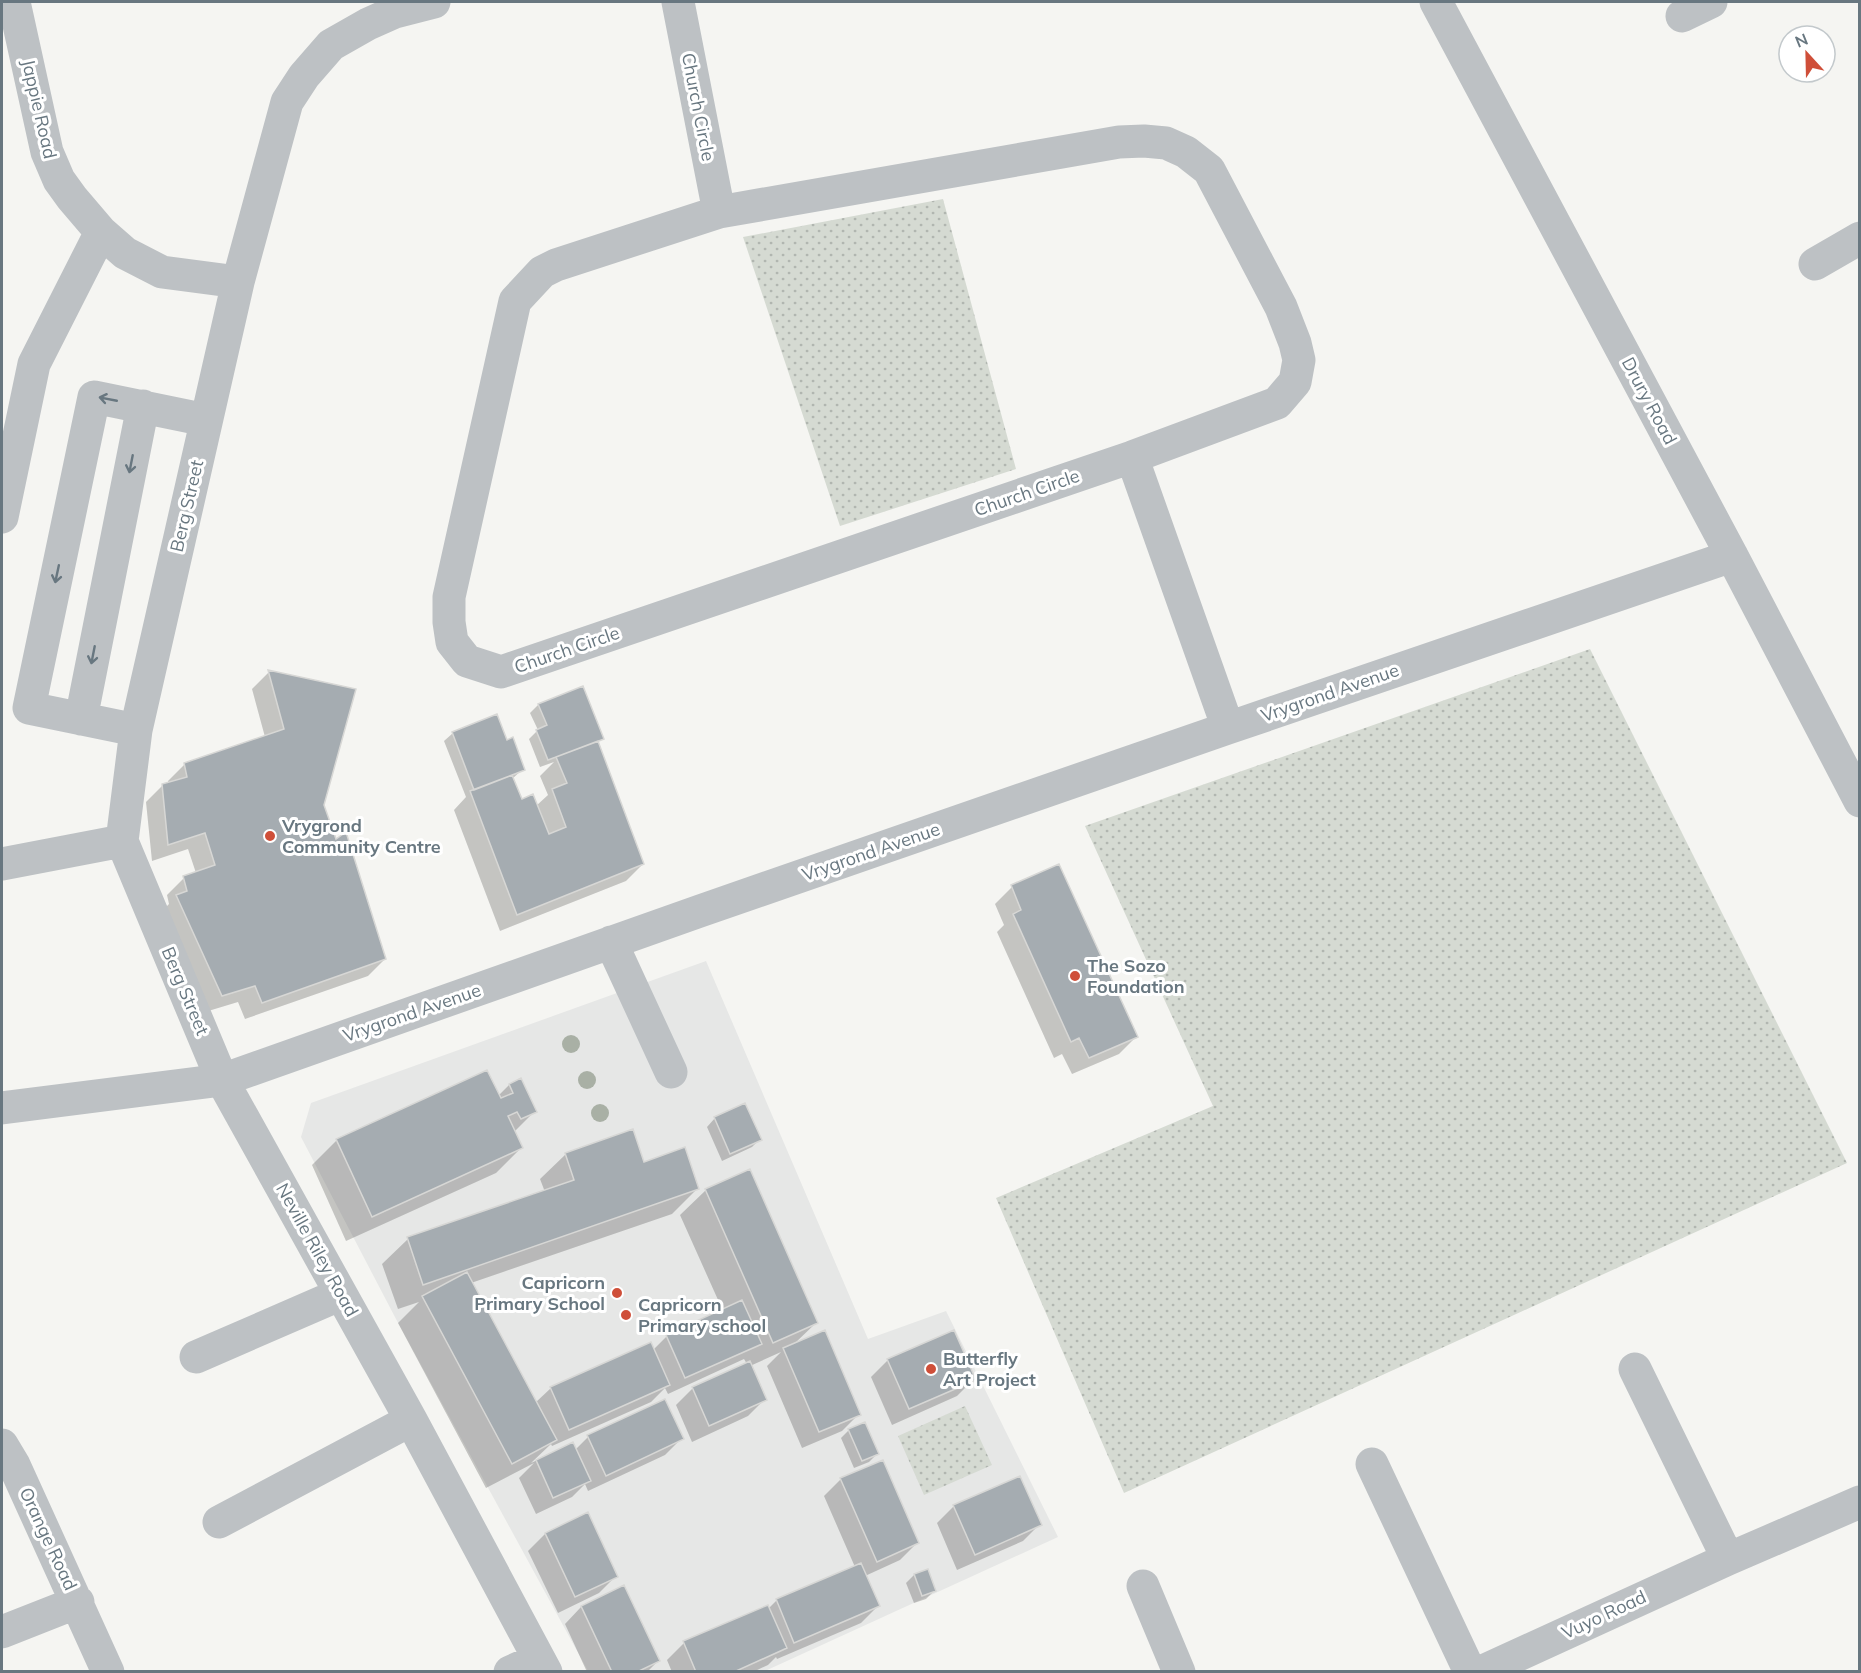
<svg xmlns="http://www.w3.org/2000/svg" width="1861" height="1673" font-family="Mulish,sans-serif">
  <defs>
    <pattern id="park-dots" width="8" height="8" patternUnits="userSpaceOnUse" patternTransform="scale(1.5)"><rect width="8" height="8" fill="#d5dad2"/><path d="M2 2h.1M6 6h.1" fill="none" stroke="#b1b6b0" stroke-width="1.8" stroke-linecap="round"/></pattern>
  </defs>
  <rect width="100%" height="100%" fill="#f5f5f2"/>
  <path fill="#e6e7e6" d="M706,961l162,378 78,-28 112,226 -293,134h-177l-192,-352 -95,-182 10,-34z"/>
  <path fill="url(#park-dots)" d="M943,199l73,270 -176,57 -97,-289z
    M1590,649l257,514 -723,330 -128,-295 217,-92 -128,-280z
    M965,1406l27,59 -68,30 -26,-59z"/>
  <path fill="#0003" d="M269,672l54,133 12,36 50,118 -17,17 -123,43 -7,-17 -33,10 -45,-99 9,-9 -2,-9 17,-17 12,-5 -8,-24 -36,12 -6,-59 17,-17 5,-1v-3l17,-17 80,-27 -13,-48z
    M582,687l20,51 -5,5 46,121 -17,17 -126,50 -46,-121 12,-13 -22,-56 9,-8 53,9 17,27 -11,10 9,22 15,5 12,-11 -8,-19 14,-14 -14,5 -11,-28 9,-9 -8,-17 8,-8z
    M1012,887l124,150 -17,17 -47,20 -10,-20 -8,4 -57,-126 7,-7 -9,-21z
    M509,1085l26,26 -21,21 7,16 -25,25 -150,68 -34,-76 25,-25 161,-44z
    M715,1118l45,21 -8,8 -30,14 -15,-34z
    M566,1154l77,10 54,25 -25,25 -201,69 64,120 16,-15 102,-38 14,-14 56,-25 -43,-96 26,-25 111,132 -24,23 66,69 -17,17 -40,17 -35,-82 14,-14 -31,14 15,33 -17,17 -56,26 -16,-37 17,-17 54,-24 -3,-5 -76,35 -3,-6 -14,14 -99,44 -1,-2 -20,19 41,-19 3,6 13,-13 94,1 -17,17 -77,36 -3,-7 -13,13 -36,17 -17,-36 15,-15 -48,25 -88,-165 21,-21 -21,7 -16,-45 26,-25 137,-47 -5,-13z
    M888,1360l86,19 -17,17 -65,29 -21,-48z
    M849,1430l28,24 -8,8 -15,6 -13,-30z
    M841,1479l76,64 -17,17 -35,16 13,30 -17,17 -84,36 -1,-2 -8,8 -15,7h-81l-5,-12 17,-17 84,-34 8,-8 79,-34 -31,-71z
    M954,1506l86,18 -17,17 -66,29 -20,-47z
    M587,1514l29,62 -17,17 -41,20 -30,-62 17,-17z
    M914,1575l20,16 -8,8 -12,4 -8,-20z
    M581,1607l77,54 -11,11h-60l-22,-48z"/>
  <path fill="#a5acb1" stroke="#d7d7d5" stroke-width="1.5" d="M268,670l88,19 -32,116 12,34 10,-7 40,127 -124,44 -7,-17 -33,10 -46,-101 11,-4 -4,-15 32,-11 -10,-32 -37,12 -6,-61 25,-7 -3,-14 100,-34z
    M583,686l21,53 -56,21 -12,-30 11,-5 -9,-21z
    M497,714l10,26 6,-3 12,33 -51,20 -22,-58z
    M598,741l46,123 -127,51 -47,-124 42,-16 10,24 11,-5 16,40 17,-7 -14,-38 15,-6 -11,-26z
    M1059,864l79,173 -49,21 -10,-20 -8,4 -58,-128 8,-4 -10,-25z
    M487,1070l14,28 12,-5 -4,-9 12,-6 16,34 -16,7 -4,-7 -9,4 15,32 -151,69 -36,-78z
    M745,1103l17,37 -32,14 -16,-37z
    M633,1129l11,33 41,-15 14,42 -276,96 -16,-48 167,-57 -9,-27z
    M750,1169l68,154 -45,20 -68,-154z
    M467,1272l90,168 -45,24 -90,-168z
    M742,1300l20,44 -77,34 -19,-43z
    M825,1330l36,85 -42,17 -36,-84z
    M954,1330l22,50 -67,29 -22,-50z
    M651,1342l19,43 -101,45 -19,-43z
    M750,1361l17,39 -58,26 -17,-39z
    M665,1399l19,40 -78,37 -19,-41z
    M865,1422l14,32 -17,7 -14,-32z
    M573,1442l18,39 -38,17 -17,-38z
    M883,1460l36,83 -42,19 -37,-84z
    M1020,1476l22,49 -67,30 -22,-50z
    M588,1512l30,65 -43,20 -30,-64z
    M861,1563l19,43 -86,37 -18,-44z
    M928,1569l8,22 -14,5 -8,-22z
    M624,1585l36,76 -23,11h-25l-31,-66z
    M768,1605l19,43 -53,24h-38l-13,-31z"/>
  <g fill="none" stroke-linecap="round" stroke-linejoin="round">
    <path stroke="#bdc1c4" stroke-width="33" d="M14,2l33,150 12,28 13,18 29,34 24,21 37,19 76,10
      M434,2l-39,10 -27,12 -37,21 -27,31 -17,26 -49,180 -102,448 -14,111 100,239 189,340 135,252
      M678,2l41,210
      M1436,2l296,554 128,245
      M1682,16l29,-14
      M1144,141l22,2 20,9 23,18 72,137 14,36 4,17 -4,22 -18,21 -145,54 -631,215 -34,-11 -15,-19 -3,-20v-25l66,-296 27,-29 14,-7 163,-53 400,-70z
      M1815,264l45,-26
      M1132,457l96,271
      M2,517l32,-153 67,-132
      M81,719l62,-313
      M136,730l-107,-22 65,-311 112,23
      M2,864l120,-23
      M611,942l60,130
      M2,1108l220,-28 478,-169 528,-183 504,-172
      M196,1357l145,-63
      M1635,1369l93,190
      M2,1445l12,20 94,207
      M1372,1464l98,208
      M219,1522l192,-102
      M1143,1586l36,86
      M2,1632l76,-30
      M510,1672l29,-13
      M1481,1672l247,-113 132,-57"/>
  </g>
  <g fill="#a9b0a5">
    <circle cx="571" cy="1044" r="9"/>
    <circle cx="587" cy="1080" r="9"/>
    <circle cx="600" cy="1113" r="9"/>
  </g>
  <defs><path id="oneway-shaft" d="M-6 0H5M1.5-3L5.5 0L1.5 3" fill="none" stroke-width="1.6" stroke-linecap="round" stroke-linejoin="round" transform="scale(1.5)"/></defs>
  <g stroke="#687780">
    <use href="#oneway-shaft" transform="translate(108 399) rotate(-169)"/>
    <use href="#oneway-shaft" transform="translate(131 464) rotate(101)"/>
    <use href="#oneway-shaft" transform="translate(57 574) rotate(102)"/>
    <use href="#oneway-shaft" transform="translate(93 655) rotate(101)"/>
  </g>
  <g fill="#cf4f39" stroke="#fff" stroke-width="2">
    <circle cx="270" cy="836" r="6"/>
    <circle cx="1075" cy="976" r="6"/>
    <circle cx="617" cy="1293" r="6"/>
    <circle cx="626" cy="1315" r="6"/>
    <circle cx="931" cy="1369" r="6"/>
  </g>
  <g text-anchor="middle" stroke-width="6" stroke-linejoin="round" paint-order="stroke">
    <g font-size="18" fill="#687780" stroke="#fff">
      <text transform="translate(698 107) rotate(79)" y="6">Church Circle</text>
      <text transform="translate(39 109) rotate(77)" y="6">Jappie Road</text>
      <text transform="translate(1649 401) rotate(62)" y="6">Drury Road</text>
      <text transform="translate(1027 493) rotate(-19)" y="6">Church Circle</text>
      <text transform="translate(187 506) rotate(-77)" y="6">Berg Street</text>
      <text transform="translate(567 650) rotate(-19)" y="6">Church Circle</text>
      <text transform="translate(1330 693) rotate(-19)" y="6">Vrygrond Avenue</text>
      <text transform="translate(871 852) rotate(-19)" y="6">Vrygrond Avenue</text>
      <text transform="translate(185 991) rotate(67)" y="6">Berg Street</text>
      <text transform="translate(412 1013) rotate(-19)" y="6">Vrygrond Avenue</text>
      <text transform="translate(317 1250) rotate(61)" y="6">Neville Riley Road</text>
      <text transform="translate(48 1539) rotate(65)" y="6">Orange Road</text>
      <text transform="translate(1604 1615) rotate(-25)" y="6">Vuyo Road</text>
    </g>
    <g font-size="18" font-weight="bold" fill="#687780" stroke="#fff" text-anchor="start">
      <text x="282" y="832">Vrygrond<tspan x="282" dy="21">Community Centre</tspan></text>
      <text x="1087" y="972">The Sozo<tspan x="1087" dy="21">Foundation</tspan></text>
      <text x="605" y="1289" text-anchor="end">Capricorn<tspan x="605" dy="21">Primary School</tspan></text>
      <text x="638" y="1311">Capricorn<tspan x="638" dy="21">Primary school</tspan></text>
      <text x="943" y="1365">Butterfly<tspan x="943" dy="21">Art Project</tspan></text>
    </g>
  </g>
  <rect width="1861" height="1673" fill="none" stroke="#687780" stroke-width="6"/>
  <g transform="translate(1807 54) rotate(338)"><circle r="28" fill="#ffffff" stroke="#c3c9cc" stroke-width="1.5"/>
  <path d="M0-4.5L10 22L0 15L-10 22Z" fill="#cf4f39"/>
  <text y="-9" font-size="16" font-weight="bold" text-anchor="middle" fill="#687780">N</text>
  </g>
</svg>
